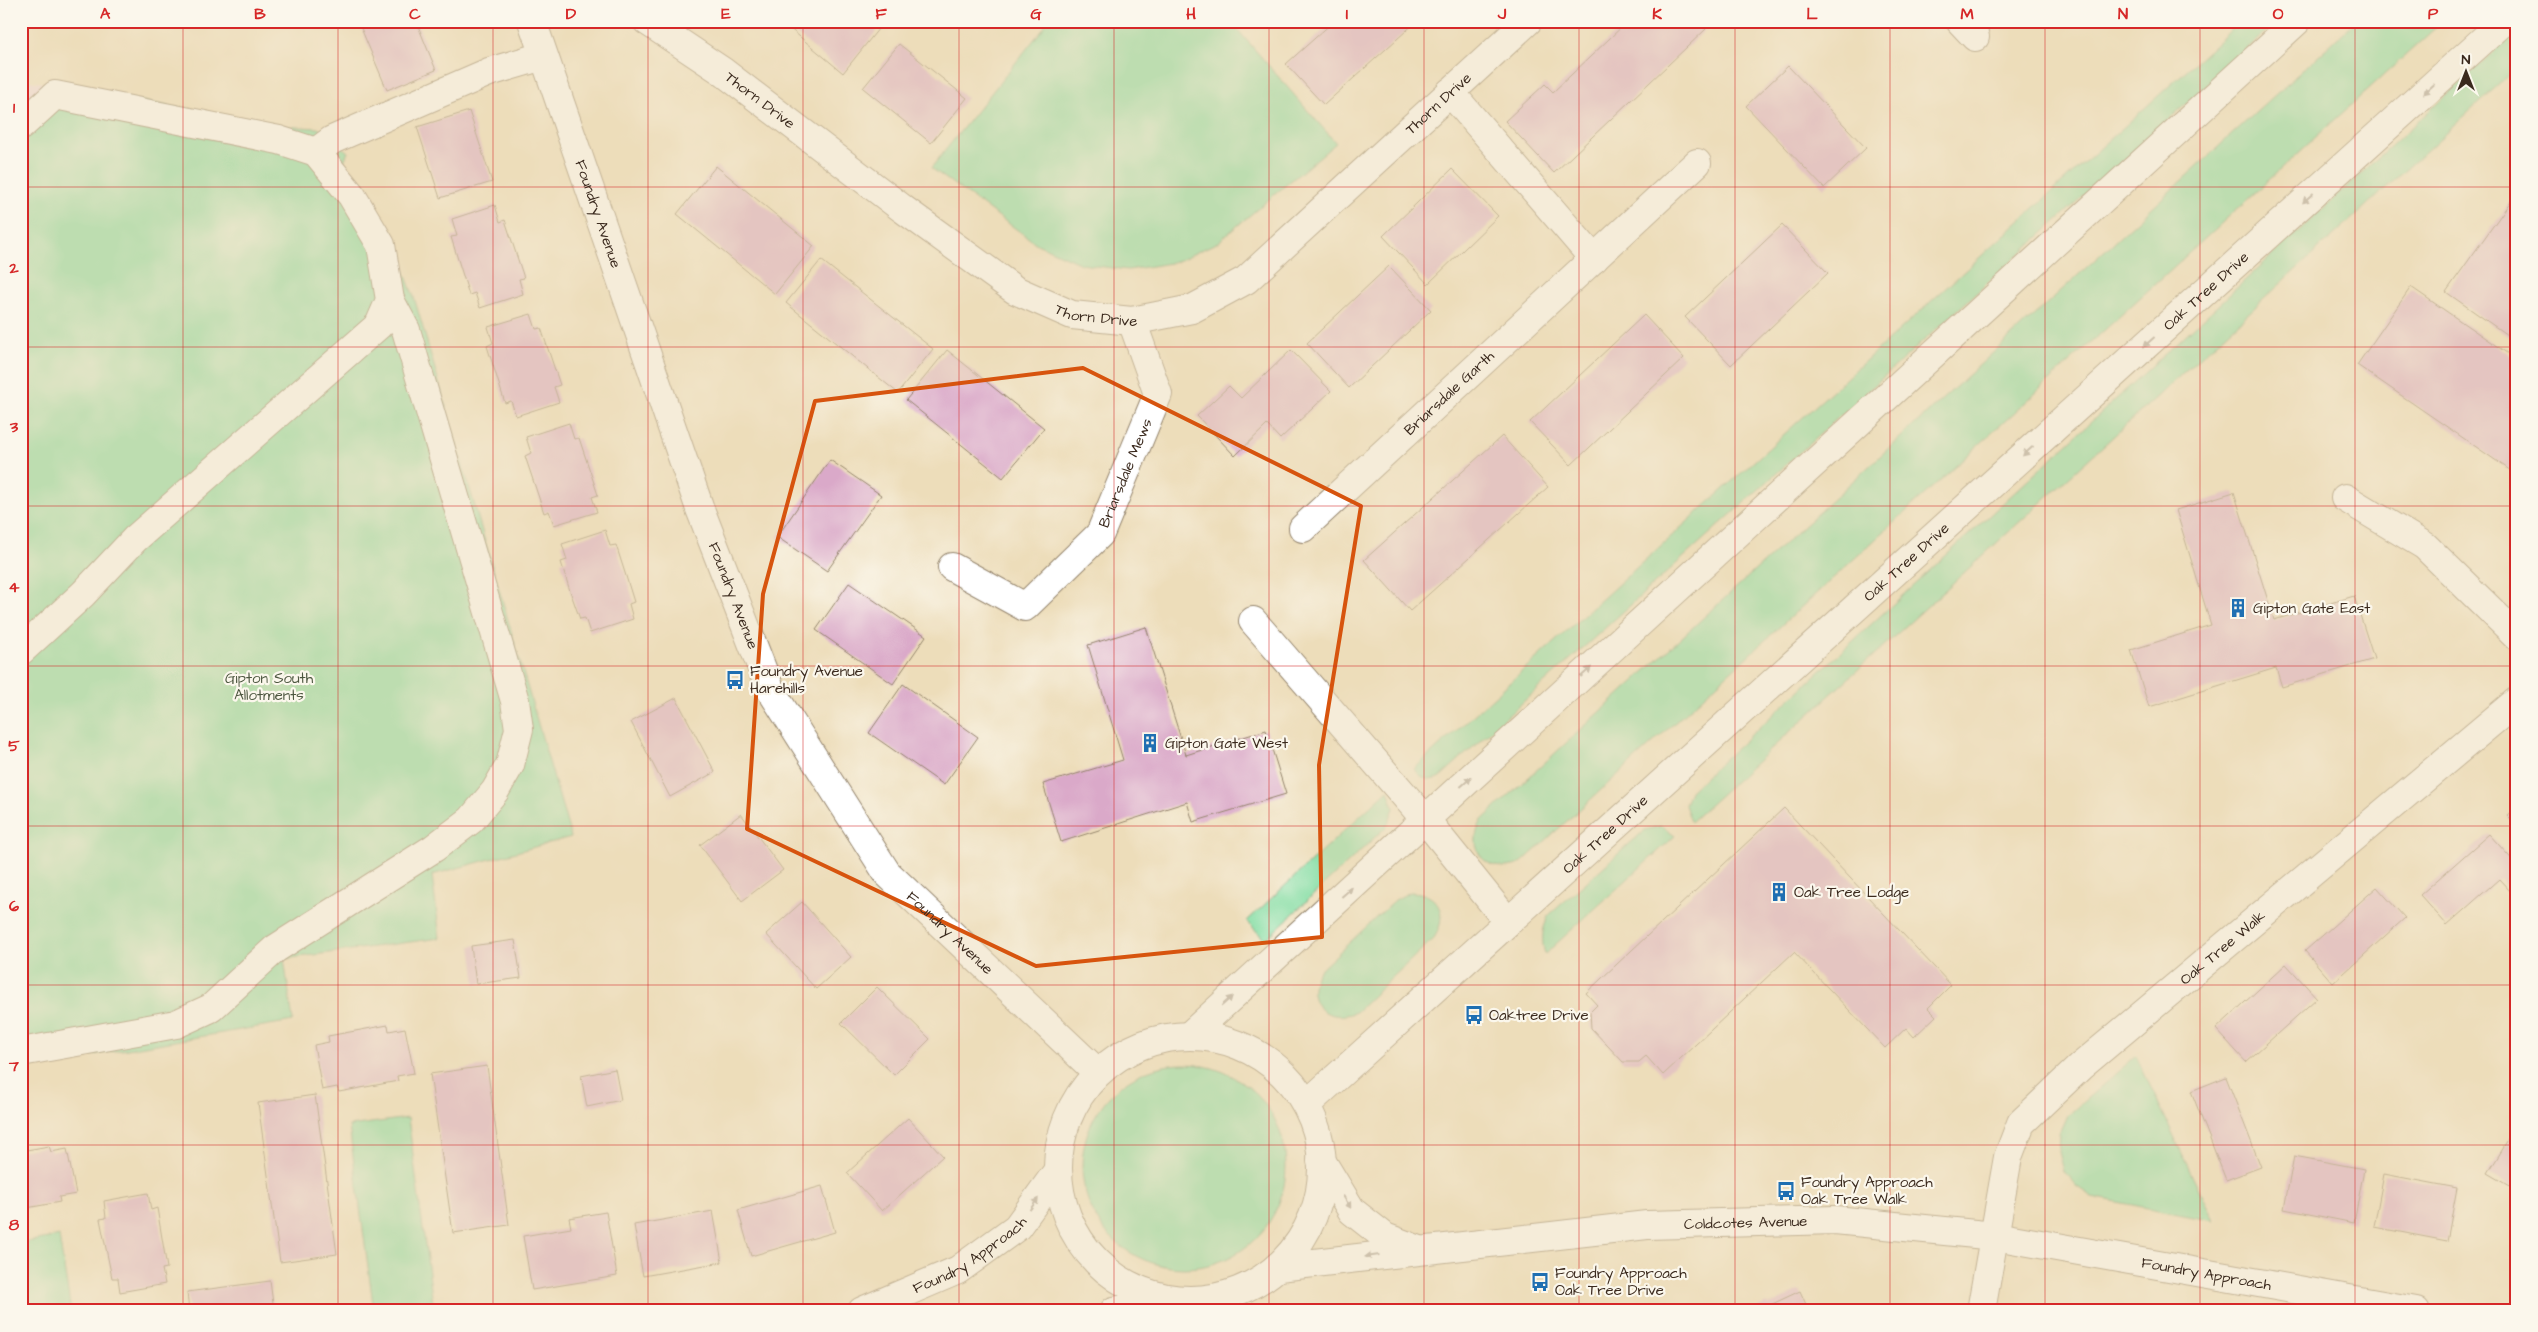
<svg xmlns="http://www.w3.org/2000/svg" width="2538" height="1332" font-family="'Architects Daughter',sans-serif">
  <rect width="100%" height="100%" fill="#fbf7ec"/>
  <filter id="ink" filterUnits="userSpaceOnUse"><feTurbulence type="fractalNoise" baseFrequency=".02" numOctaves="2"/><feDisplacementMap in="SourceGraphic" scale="10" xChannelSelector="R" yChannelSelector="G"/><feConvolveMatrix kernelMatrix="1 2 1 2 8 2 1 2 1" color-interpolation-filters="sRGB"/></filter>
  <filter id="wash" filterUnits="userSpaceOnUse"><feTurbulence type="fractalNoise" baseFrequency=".0096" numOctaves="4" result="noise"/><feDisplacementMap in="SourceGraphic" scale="20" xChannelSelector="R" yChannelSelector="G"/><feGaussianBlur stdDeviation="1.12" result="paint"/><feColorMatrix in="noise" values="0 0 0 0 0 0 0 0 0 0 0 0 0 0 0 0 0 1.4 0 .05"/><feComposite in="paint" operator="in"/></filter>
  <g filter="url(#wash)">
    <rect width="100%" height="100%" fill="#edddba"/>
    <path fill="#f0d0e4" d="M21,80l27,4 -27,25z"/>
    <path fill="#84dea5" stroke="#608462" d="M1040,21h202l-6,7 100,115 -118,99 -42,20 -48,8 -47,-6 -44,-20 -106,-76 114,-142z
      M2241,21h37l-838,756c-12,6 -18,1 -26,-8z
      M2356,21h87l-923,843c-32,12 -56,-13 -38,-44z
      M2517,30v38l-826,754 -6,-17 5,-14z
      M48,84l229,42 41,2 30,24 -5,11 42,59 29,75 157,540 -139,38 8,63 -156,21 9,62 -272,46v-958z
      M1388,790l6,18 -7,18 -122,114 -18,-19z
      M1661,826l14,10 -130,118c-4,-14 -3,-24 3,-38l97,-86z
      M1410,892c29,0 39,23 24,46l-78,74c-31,13 -55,-12 -37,-41l76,-71z
      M2136,1056l78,165 -122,-24 -16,-11 -12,-15 -5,-19 1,-19 8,-18z
      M1082 1166a102 102 0 1 1 204 0a102 102 0 1 1-204 0Z
      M408,1118l26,193h-60l-25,-185z
      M59,1236l12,75h-50v-68z"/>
    <g id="blocks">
      <path fill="#daa9c9" d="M358,21h58l20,49 -49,20z
        M781,21h90l8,7 -36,45z
        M1334,21h83l-93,84 -38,-41z
        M1628,21h70l8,8 -152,144 -49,-52 40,-37 8,8z
        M899,44l68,54 -36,45 -68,-55z
        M1788,66l78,82 -42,40 -78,-82z
        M469,111l23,71 -52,16 -23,-71z
        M716,166l98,80 -39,48 -98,-80z
        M1452,169l46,47 -70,68 -45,-48z
        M2513,198l4,3v141l-71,-50z
        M495,205l5,17 5,-2 19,58 -5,1 4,15 -43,14 -5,-15 -6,2 -18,-58 6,-1 -5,-17z
        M1782,225l46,48 -97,92 -46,-48z
        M821,260l112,89 -35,44 -112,-90z
        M1389,266l42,44 -82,78 -42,-45z
        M2411,287l106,73v115l-160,-110z
        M531,314l5,15 5,-1 19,57 -6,2 5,15 -43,14 -5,-15 -6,2 -18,-57 6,-3 -5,-16z
        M1644,315l40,43 -113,107 -41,-43z
        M947,350l97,78 -41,50 -97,-78z
        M1291,350l40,41 -51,48 -13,-14 -32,31 -38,-40 32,-30 12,12z
        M569,423l5,16 5,-1 19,57 -6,2 5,15 -43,13 -5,-14 -5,2 -19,-57 6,-3 -5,-16z
        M1502,436l46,51 -138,124 -46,-51z
        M830,460l51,35 -54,76 -50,-34z
        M2234,492l40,128 80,-24 20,63 -92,28 -6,-19 -127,39 -18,-57 80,-25 -35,-115z
        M605,530l5,16 6,-1 9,28 9,29 -5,2 4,15 -43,14 -5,-15 -5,1 -10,-28 -9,-29 6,-2 -5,-16z
        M849,583l77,53 -33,48 -77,-54z
        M1146,627l40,128 80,-25 20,64 -93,28 -6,-20 -126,40 -18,-58 80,-24 -35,-115z
        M903,684l75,53 -34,48 -75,-52z
        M676,698l39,74 -45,25 -39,-75z
        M2517,807v19l-10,-10z
        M1784,808l167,177 -23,23 8,8 -22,21 -8,-9 -21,20 -91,-96 -131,123 -17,-19 -7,6h-16l-32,-34 -1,-16 7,-7 -11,-12z
        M741,814l42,56 -41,31 -42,-56z
        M2489,834l28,31v23l-6,4 -12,-13 -52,46 -27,-30z
        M2377,887l28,31 -72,65 -28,-32z
        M802,902l49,55 -35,32 -50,-55z
        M515,940l6,38 -45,6 -5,-38z
        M2286,964l31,34 -71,64 -30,-33z
        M877,987l53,52 -36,36 -53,-52z
        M388,1025l1,6 16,-3 9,45 -17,3 1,5 -59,11 -2,-5 -15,3 -8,-45 15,-3 -1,-6z
        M487,1066l22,159 -56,8 -23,-159z
        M615,1069l6,31 -34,7 -6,-31z
        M2226,1077l35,90 -35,13 -35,-89z
        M315,1095l22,159 -57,8 -22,-159z
        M908,1118l35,38 -61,55 -35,-38z
        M2517,1126v64l-29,-17z
        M49,1146l2,6 16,-3 9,45 -17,3 1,5 -39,7v-58z
        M2294,1156l70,13 -10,54 -70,-14z
        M2384,1174l73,14 -10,53 -73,-14z
        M822,1186l13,46 -84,24 -13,-46z
        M148,1193l3,17 6,-2 10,60 -5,1 3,15 -45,8 -2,-14h-6l-12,-59 6,-1 -2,-17z
        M713,1211l9,51 -79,14 -9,-51z
        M606,1212l11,64 -85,14 -9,-54 48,-8 -2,-10z
        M270,1281l4,30h-85l-2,-19z
        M1800,1291l9,20h-58l16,-7 1,2z"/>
    </g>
  </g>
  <g filter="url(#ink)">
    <use href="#blocks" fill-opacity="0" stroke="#94846c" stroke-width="1"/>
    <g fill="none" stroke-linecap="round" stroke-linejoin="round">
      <g stroke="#94846c" stroke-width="30">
        <g id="minor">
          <path id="s1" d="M532,21l168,488 70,180 117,184 210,199"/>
          <path id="s2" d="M647,21l75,50 181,138 112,81 57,25 60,6 60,-12 54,-29 282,-259"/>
          <path d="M1960,21l15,16"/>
          <path d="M1450,92l144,167"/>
          <path d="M21,126l34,-31 224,45 37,12 36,44 29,49 9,55 -11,25 -244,214 -52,55 -62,57"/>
          <path d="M316,152l16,-12 157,-68 54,-16"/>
          <path d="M2345,498l80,48 92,90"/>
          <path id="s3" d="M1303,528l394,-365"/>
          <path id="s4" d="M952,567l73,40 75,-73 58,-140 -26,-73"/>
          <path d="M1253,621l172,198 83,103"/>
          <path d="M1191,1034l1106,-1013"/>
          <circle cx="1190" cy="1168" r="132"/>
          <path d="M21,1052l155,-28 35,-16 64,-59 159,-101 37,-28 24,-29 15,-26 9,-36 -4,-28 -109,-371 -16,-30"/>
          <path id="s5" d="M1307,1104l1197,-1083"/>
          <path d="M1321,1160l31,51 33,26 32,12"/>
          <path id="s6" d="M1279,1267l368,-42 188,-5 160,16 421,75"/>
          <path id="s7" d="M862,1311l96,-41 59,-43 39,-54"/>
          <path d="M1114,1311l54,-11"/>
          <path id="s8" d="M1981,1311l27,-154 13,-34 59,-56 437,-366"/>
        </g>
      </g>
      <use href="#minor" stroke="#fff" stroke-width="28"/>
    </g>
    <defs><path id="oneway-solid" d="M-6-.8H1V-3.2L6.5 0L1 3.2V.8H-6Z" transform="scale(1.25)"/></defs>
    <g fill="#a79f9a">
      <use href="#oneway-solid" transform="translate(2429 89) rotate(138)"/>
      <use href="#oneway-solid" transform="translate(2308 198) rotate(138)"/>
      <use href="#oneway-solid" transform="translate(2149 342) rotate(138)"/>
      <use href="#oneway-solid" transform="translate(2028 451) rotate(138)"/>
      <use href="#oneway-solid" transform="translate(1586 672) rotate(-42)"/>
      <use href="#oneway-solid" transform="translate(1466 782) rotate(-42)"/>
      <use href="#oneway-solid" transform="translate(1347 892) rotate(-42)"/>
      <use href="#oneway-solid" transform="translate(1227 1001) rotate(-42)"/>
      <use href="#oneway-solid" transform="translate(1347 1202) rotate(58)"/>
      <use href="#oneway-solid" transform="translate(1034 1204) rotate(-54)"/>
      <use href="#oneway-solid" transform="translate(1372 1256) rotate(173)"/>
    </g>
  </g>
  <path d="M0 0H2538V1332H0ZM1083,368l278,138 -42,259 3,172 -286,29 -289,-137 16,-235 52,-193z" fill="#edddba" fill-opacity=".55" fill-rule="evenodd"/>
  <path fill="none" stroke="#d7540e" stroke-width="4" stroke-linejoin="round" d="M1083,368l278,138 -42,259 3,172 -286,29 -289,-137 16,-235 52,-193z"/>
  <path fill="none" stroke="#d62828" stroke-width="1" stroke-opacity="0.55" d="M183,21v1290M338,21v1290M493,21v1290M648,21v1290M803,21v1290M959,21v1290M1114,21v1290M1269,21v1290M1424,21v1290M1579,21v1290M1735,21v1290M1890,21v1290M2045,21v1290M2200,21v1290M2355,21v1290M21,187h2496M21,347h2496M21,506h2496M21,666h2496M21,826h2496M21,985h2496M21,1145h2496"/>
  <defs>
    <g id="building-bare" transform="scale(1.5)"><path d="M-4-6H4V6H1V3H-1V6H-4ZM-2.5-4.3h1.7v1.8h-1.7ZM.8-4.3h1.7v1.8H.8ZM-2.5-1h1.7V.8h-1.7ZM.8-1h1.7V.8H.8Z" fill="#1f6fb2" stroke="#fbf7ec" stroke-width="2.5" paint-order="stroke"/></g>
    <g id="bus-bare" transform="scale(1.5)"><path d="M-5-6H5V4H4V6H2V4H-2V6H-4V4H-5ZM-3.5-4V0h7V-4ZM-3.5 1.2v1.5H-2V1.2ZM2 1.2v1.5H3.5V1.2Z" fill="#1f6fb2" stroke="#fbf7ec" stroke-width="2.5" paint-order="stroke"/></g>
  </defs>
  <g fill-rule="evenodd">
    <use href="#building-bare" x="2238" y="608"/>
    <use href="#bus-bare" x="735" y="680"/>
    <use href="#building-bare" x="1150" y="743"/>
    <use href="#building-bare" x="1779" y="892"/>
    <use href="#bus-bare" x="1474" y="1015"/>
    <use href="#bus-bare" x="1786" y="1191"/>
    <use href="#bus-bare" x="1540" y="1282"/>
  </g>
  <g text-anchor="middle" stroke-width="4.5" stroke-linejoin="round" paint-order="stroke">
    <g font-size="15" fill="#3b2a1e" stroke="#fbf7ec">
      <text dy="5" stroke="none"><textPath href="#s2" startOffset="138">Thorn Drive</textPath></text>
      <text dy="5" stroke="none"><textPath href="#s2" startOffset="962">Thorn Drive</textPath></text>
      <text dy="5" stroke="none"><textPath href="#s1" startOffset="204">Foundry Avenue</textPath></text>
      <text dy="5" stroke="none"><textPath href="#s5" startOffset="1212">Oak Tree Drive</textPath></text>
      <text dy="5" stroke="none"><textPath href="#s2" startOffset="542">Thorn Drive</textPath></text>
      <text dy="5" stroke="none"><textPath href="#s3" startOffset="199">Briarsdale Garth</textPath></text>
      <text dy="5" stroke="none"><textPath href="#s4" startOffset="254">Briarsdale Mews</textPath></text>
      <text dy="5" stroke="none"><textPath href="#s5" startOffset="808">Oak Tree Drive</textPath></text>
      <text dy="5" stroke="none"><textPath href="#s1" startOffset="609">Foundry Avenue</textPath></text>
      <text dy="5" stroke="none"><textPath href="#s5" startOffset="402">Oak Tree Drive</textPath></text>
      <text dy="5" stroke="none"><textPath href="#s1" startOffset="1014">Foundry Avenue</textPath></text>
      <text dy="5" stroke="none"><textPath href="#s8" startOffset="460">Oak Tree Walk</textPath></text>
      <text dy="5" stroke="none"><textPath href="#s6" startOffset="469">Coldcotes Avenue</textPath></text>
      <text dy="5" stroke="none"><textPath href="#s7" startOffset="122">Foundry Approach</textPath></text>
      <text dy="5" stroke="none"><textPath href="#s6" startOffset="934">Foundry Approach</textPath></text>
    </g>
    <g font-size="15" fill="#3b2a1e" stroke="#fbf7ec" text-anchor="start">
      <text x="2253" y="613">Gipton Gate East</text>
      <text x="750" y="676">Foundry Avenue<tspan x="750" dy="17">Harehills</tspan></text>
      <text x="1165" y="748">Gipton Gate West</text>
      <text x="1794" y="897">Oak Tree Lodge</text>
      <text x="1489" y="1020">Oaktree Drive</text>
      <text x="1801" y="1187">Foundry Approach<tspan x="1801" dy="17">Oak Tree Walk</tspan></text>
      <text x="1555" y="1278">Foundry Approach<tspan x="1555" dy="17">Oak Tree Drive</tspan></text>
    </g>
    <g font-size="15" fill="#4d5740" stroke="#fbf7ec">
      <text x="269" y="683">Gipton South<tspan x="269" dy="17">Allotments</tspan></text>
    </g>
  </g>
  <rect width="2538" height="1332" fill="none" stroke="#fbf7ec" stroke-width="55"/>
  <g transform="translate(2466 72)" stroke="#fbf7ec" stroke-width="4" paint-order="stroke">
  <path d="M0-4L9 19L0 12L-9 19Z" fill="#3b2a1e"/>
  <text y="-8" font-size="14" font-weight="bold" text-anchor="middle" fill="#3b2a1e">N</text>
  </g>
  <rect x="28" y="28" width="2482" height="1276" fill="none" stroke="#d62828" stroke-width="2"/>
  <g font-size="16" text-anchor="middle" font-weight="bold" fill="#d62828">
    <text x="105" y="19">A</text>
    <text x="260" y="19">B</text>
    <text x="415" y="19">C</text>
    <text x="571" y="19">D</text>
    <text x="726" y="19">E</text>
    <text x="881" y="19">F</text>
    <text x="1036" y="19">G</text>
    <text x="1191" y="19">H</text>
    <text x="1347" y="19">I</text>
    <text x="1502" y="19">J</text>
    <text x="1657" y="19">K</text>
    <text x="1812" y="19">L</text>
    <text x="1967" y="19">M</text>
    <text x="2123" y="19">N</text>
    <text x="2278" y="19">O</text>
    <text x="2433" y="19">P</text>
    <text x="14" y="113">1</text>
    <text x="14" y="273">2</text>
    <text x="14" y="432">3</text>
    <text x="14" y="592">4</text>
    <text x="14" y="751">5</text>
    <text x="14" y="911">6</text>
    <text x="14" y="1071">7</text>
    <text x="14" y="1230">8</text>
  </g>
</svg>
